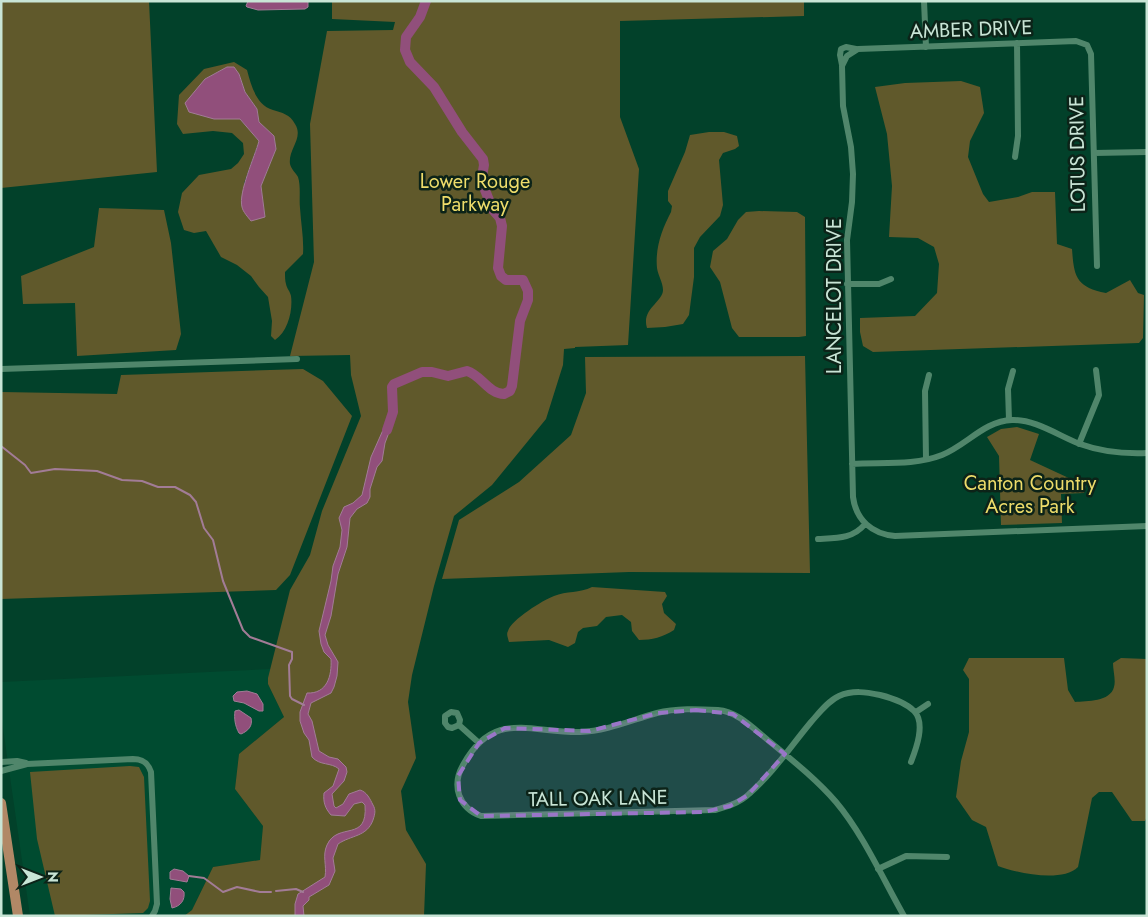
<svg xmlns="http://www.w3.org/2000/svg" width="1148" height="917" font-family="Jost,sans-serif">
  <rect width="100%" height="100%" fill="#02412a"/>
  <path fill="#004b30" d="M271,669l-3,15 16,33 -45,37 -4,35 28,37 -3,34 -47,7 -21,43 -8,6h-154l-29,-202v-32z"/>
  <path fill="#60592b" fill-rule="evenodd" d="M1,1h148l8,171 -156,16z
    M332,1h472v15l-184,5v96l19,52 -11,176 -53,2v1l-11,1 -1,16 -17,54 -54,66 -38,31 -20,70 -22,89 -4,27 8,56 -15,33 5,39 20,34 -2,52h-240l8,-6 21,-43 47,-7 3,-34 -28,-37 4,-35 45,-37 -16,-33v-6l22,-88 20,-35 12,-44 39,-95 -10,-41 -1,-20 -60,1 24,-94 -4,-138 17,-93 66,-1 2,-8 -63,-3z
    M234,62l13,8c4,15 9,35 26,40 9,3 17,4 22,14 9,14 -7,25 -5,40 1,5 6,9 8,13 3,9 1,22 2,31 1,16 4,31 3,46l-18,18c0,4 0,9 1,12 1,5 4,7 5,12 2,14 -3,36 -16,44l-4,-4 1,-15 -4,-24 -9,-10 -8,-11 -14,-11 -16,-8 -15,-26 -12,2 -10,-3 -6,-18 4,-19 17,-18 32,-6 7,-6 6,-9 -1,-11 -11,-10 -19,-2 -30,3 -6,-10 2,-29 25,-26zM227,67l12,7 6,18 12,17 2,13 15,14 2,13 -15,37 4,31 -21,-34 15,-42 -54,-62z
    M961,81l19,6 4,26 -14,28 -2,16 15,37 6,8 29,-5 14,-5h23l2,52 15,5c2,28 4,38 34,44l24,-13 8,13 6,2 -1,43 -4,5 -266,9 -10,-6 -3,-14v-14l55,-2 22,-23 2,-29 -5,-17 -16,-9 -29,-1 3,-51 -5,-52 -12,-47 30,-4z
    M709,132h15l13,4 2,10 -4,3 -12,4 -4,7 4,45 -3,11 -20,21 -6,11v29l-5,38 -6,9 -18,3 -18,1c-6,-19 16,-26 16,-38 0,-7 -5,-15 -6,-22 -2,-20 5,-39 14,-56l1,-6 -4,-5v-10l17,-39 5,-17z
    M99,208l65,2 7,33 10,91 -5,16 -99,6 -2,-53 -52,1 -2,-28 73,-29z
    M759,211l38,1 8,5 1,119 -7,1h-60l-7,-9 -12,-46 -10,-15 3,-16 14,-12 11,-19 8,-8z
    M805,356l5,217 -181,-1 -187,7 17,-59 60,-38 52,-47 15,-42 -1,-36z
    M303,369l20,12 29,35 -62,159 -14,15 -275,9v-207l116,2 4,-19z
    M1017,427l22,7 -9,26 56,26 -2,7 -23,1 1,29 -61,2 -2,-69 -12,-19 14,-8z
    M592,587l73,5 2,4 -5,8 2,9 12,11 -2,6c-11,7 -22,10 -35,10l-7,-9 -1,-9 -9,-7 -16,2 -9,9 -14,2 -5,4 -3,11 -7,4 -19,-7 -40,2c-1,-4 -3,-8 -1,-11 3,-11 35,-31 46,-35 12,-5 26,-3 38,-9z
    M969,658h95l4,32 7,12c12,-1 35,0 39,-15 2,-7 -1,-16 -1,-24l8,-5 26,1v157l-2,5h-13l-20,-29h-13l-7,6 -14,69c-16,16 -61,6 -80,-1l-12,-39 -14,-7 -16,-23 5,-36 8,-29v-53l-6,-9z
    M130,766l9,1 5,10 6,124 -2,7 -5,5 -88,3 -18,-77 -7,-67z"/>
  <path fill="#914f7b" stroke="#a27c96" d="M248,1h60v6l-3,2 -47,1 -11,-3 -1,-1z
    M227,67h7l5,7 6,18 12,17 2,13 15,14 2,13 -15,37 4,31 -14,4c-3,-4 -8,-9 -9,-14 -4,-14 13,-51 17,-66l-19,-22h-26l-25,-7 -4,-9 20,-24z
    M392,419l-1,8 -6,16 -3,18 -5,6 -7,22v8l-3,6 -10,6 -7,9 -3,29 -9,27 -7,42 -6,19 3,10 10,17 -1,14 -3,11 -3,6 -20,10 -3,11 4,7 7,30 10,6 9,2 8,8 1,5 -3,9 -12,13 2,12 2,2 7,-4 6,-10 11,-4c7,2 10,9 13,15 3,5 2,9 0,15 -6,17 -22,15 -35,24l-5,14 2,13 -6,14 -20,12v3l-6,6 1,10h-9v-12l3,-10 27,-17c2,-12 -3,-21 2,-32 11,-24 41,-2 38,-40l-3,-3 -8,2 -9,12 -14,-1c-6,-7 -8,-13 -7,-22l9,-7 6,-17c-8,-7 -19,-3 -27,-12l-3,-17 -5,-7 -4,-12v-9l7,-19c20,1 25,-17 24,-34l-7,-7 -3,-8 -2,-13 12,-50 2,-15 7,-19 2,-17 -3,-12 5,-11 9,-4 9,-8 9,-38 12,-27z
    M247,691l10,3 6,10v7h-4l-15,-8 -10,-2 -1,-5 4,-4z
    M239,710l12,8c2,8 -3,13 -10,16l-2,-1c-4,-7 -5,-15 -4,-22z
    M174,869l9,2 6,5 -2,6 -17,-3v-7z
    M171,888l10,1 3,3c1,8 -3,14 -12,16l-2,-9z"/>
  <g fill="none" stroke-linecap="round" stroke-linejoin="round">
    <path stroke="#a27c96" stroke-width="2" d="M1,446l24,19 6,8 24,-4 42,2 25,9 20,1 16,6h17l15,8 6,7 8,26 9,12 10,41 20,49 7,7 42,15v7l-3,6 1,31 2,3 12,6
      M189,876l15,2 19,14 14,-5 23,5h11
      M276,891l20,-2 7,3"/>
    <path stroke="#914f7b" stroke-width="10" d="M387,430l6,-18 -1,-25 2,-3 28,-12h10l16,4 19,-5c14,4 22,23 37,23l6,-3 2,-5 8,-65 8,-21v-9l-5,-11h-17l-5,-4 -3,-8 4,-42 -2,-8 -7,-8 -10,-25 -1,-8 2,-12 -1,-6 -21,-27 -28,-45 -24,-25 -5,-12 1,-13 14,-20 6,-16"/>
    <path stroke="#50866b" stroke-width="6" d="M924,1l2,46
      M842,65l-2,-10 1,-6 5,-2 10,2
      M1094,153l53,-1
      M1015,157l3,-21 -1,-93
      M1097,266l-6,-212 -4,-9 -11,-4 -218,8 -11,7 -5,10 1,40 8,41 2,27 -1,28 -5,38 6,257c3,23 19,37 42,39l252,-10
      M847,284h32l12,-5
      M1,369l296,-10
      M1009,420l-1,-31 5,-18
      M1079,444l20,-49 -3,-25
      M926,459l-1,-68 4,-16
      M852,464c29,-2 62,2 90,-9 25,-10 42,-34 70,-35 23,-1 47,16 68,24 22,8 43,10 67,9
      M818,539c18,-1 35,0 47,-15
      M916,712l12,-8
      M459,725l-7,3 -4,-1 -3,-4v-7l6,-4 6,1 3,7 -1,5 20,18
      M1,762l16,-1 9,2
      M1,771l26,-7 106,-5c10,0 15,4 18,13l6,132 -2,7 -3,5
      M878,869l28,-13 41,1
      M904,916c-21,-37 -41,-82 -68,-114 -20,-23 -44,-42 -67,-61 -15,-12 -32,-30 -51,-31 -20,-1 -42,-2 -61,3 -26,7 -49,18 -77,19 -50,1 -86,-23 -117,33 -12,21 -4,43 18,51l234,-6c11,-3 25,-7 34,-16 24,-21 42,-48 62,-72 8,-9 17,-21 28,-26 14,-6 27,-4 41,-1 12,3 26,8 34,16 12,12 2,38 -3,51"/>
    <path stroke="#b18866" stroke-width="10" d="M1,803l17,113"/>
  </g>
  <path fill="#9a76c8" fill-opacity="0.2" stroke="#9a76c8" stroke-width="4" stroke-dasharray="10 6" stroke-linejoin="round" d="M696,710l37,4 52,40 -37,41 -18,11 -26,6 -223,4 -21,-16 -2,-24 21,-33 26,-15 85,3 68,-18z"/>
  <g text-anchor="middle" stroke-width="5" stroke-linejoin="round" paint-order="stroke">
    <g font-size="20" fill="#c9e5d6" stroke="#0c2318">
      <text transform="translate(971 29) rotate(-2)" y="7">AMBER DRIVE</text>
      <text transform="translate(1077 154) rotate(-91)" y="7">LOTUS DRIVE</text>
      <text transform="translate(834 296) rotate(-90)" y="7">LANCELOT DRIVE</text>
      <text transform="translate(598 798) rotate(-1)" y="7">TALL OAK LANE</text>
    </g>
    <g font-size="20" fill="#eddc6a" stroke="#0c2318">
      <text x="475" y="188">Lower Rouge<tspan x="475" dy="23">Parkway</tspan></text>
      <text x="1030" y="490">Canton Country<tspan x="1030" dy="23">Acres Park</tspan></text>
    </g>
  </g>
  <rect width="1148" height="917" fill="none" stroke="#c9e5d6" stroke-width="5"/>
  <g transform="translate(40 877) rotate(90)" stroke="#0c2318" stroke-width="4" paint-order="stroke">
  <path d="M0-4L9 19L0 12L-9 19Z" fill="#c9e5d6"/>
  <text y="-8" font-size="14" font-weight="bold" text-anchor="middle" fill="#c9e5d6">N</text>
  </g>
</svg>
